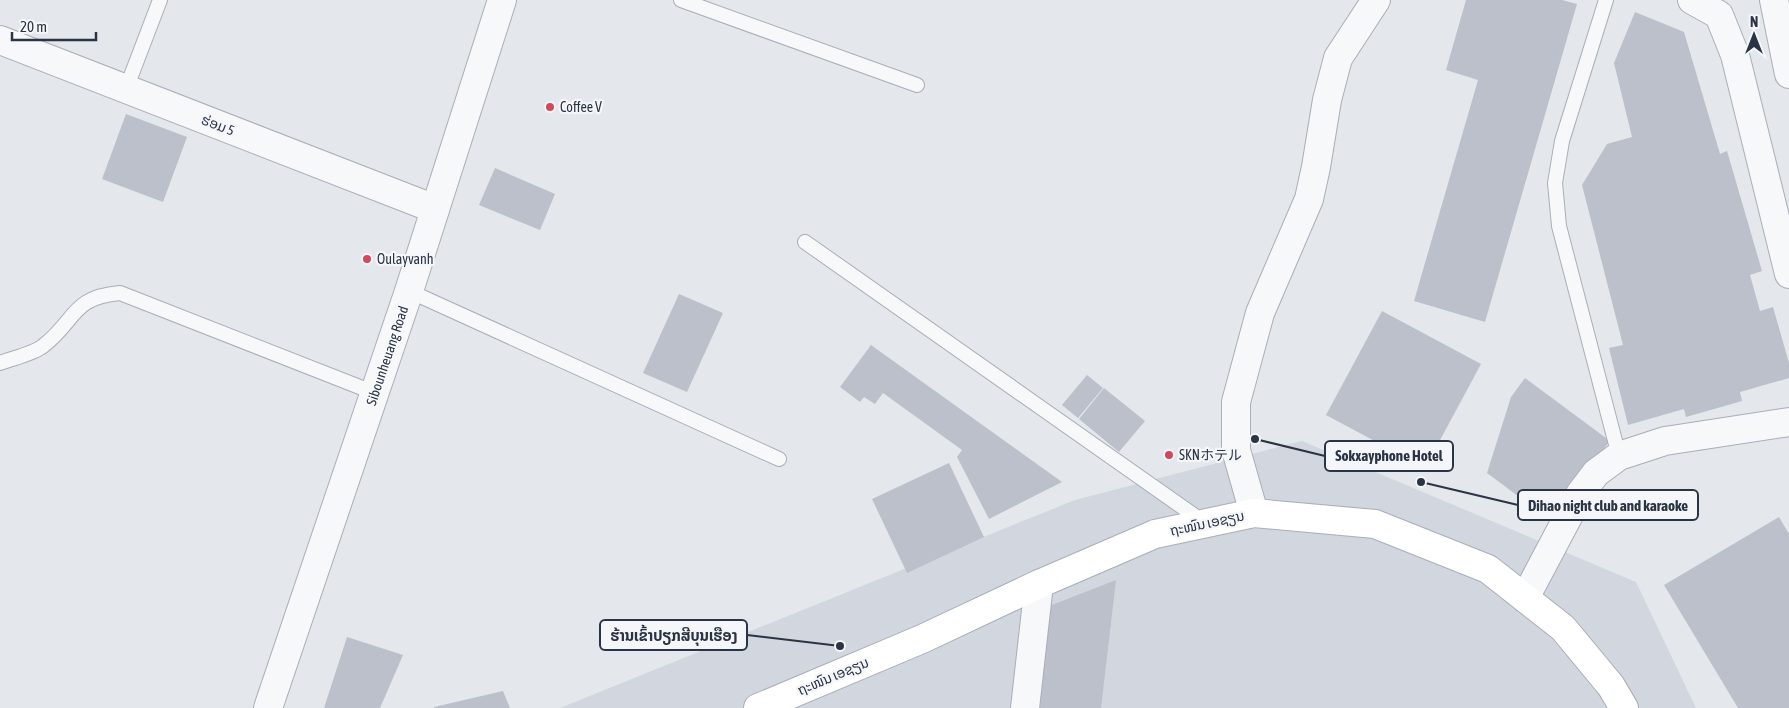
<svg xmlns="http://www.w3.org/2000/svg" width="1789" height="708" font-family="'Asap Condensed','Noto Sans JP','Noto Sans Lao',sans-serif">
  <rect width="100%" height="100%" fill="#e4e7ec"/>
  <path fill="#d2d6de" d="M1302,441l334,141 60,126h-1136l515,-208z"/>
  <path fill="#bbc0ca" d="M1466,0h96l15,4 -92,318 -71,-21 64,-221 -32,-10z
    M1635,12l49,20 36,122 7,-3 35,120 -12,4 10,36 13,-4 16,56v15l-49,14 2,9 -56,16 -2,-8 -56,16 -19,-77 14,-3 -41,-160 25,-41 25,-7 -18,-74z
    M126,114l61,23 -24,65 -61,-23z
    M495,168l60,26 -15,36 -61,-25z
    M679,294l44,19 -36,79 -44,-19z
    M1382,311l99,53 -56,104 -99,-53z
    M871,345l191,137 -73,37 -32,-62 5,-7 -79,-57 -8,11 -11,-7 -4,5 -20,-15z
    M1087,375l16,13 -25,30 -16,-13z
    M1525,378l85,63 -61,78 -62,-46 24,-76z
    M1104,388l41,33 -26,31 -40,-33z
    M949,463l35,74 -77,36 -35,-74z
    M1779,517l10,17v174h-51l-74,-123z
    M1116,580l-15,128h-68l11,-100z
    M347,637l56,18 -23,53h-56z
    M503,691l7,17h-76v-1z"/>
  <g fill="none" stroke-linecap="round" stroke-linejoin="round">
    <g stroke="#a9aeb7" stroke-width="16">
      <path id="service" d="M681,0l236,85
        M1606,0l-44,141 -7,42 4,43 60,230
        M126,89l34,-89
        M805,242l400,281
        M409,291l370,168
        M0,363c13,-5 33,-9 43,-17 33,-25 28,-49 77,-53l255,100"/>
    </g>
    <g stroke="#a9aeb7" stroke-width="30">
      <path id="minor" d="M1692,0l27,15 16,40 54,219
        M1774,0l15,74
        M0,40l435,169
        M1254,513l-18,-63v-48l24,-89 49,-114 7,-32 11,-67 11,-42 38,-58
        M1525,598l55,-104 16,-21 23,-17 46,-15 124,-19
        M1025,708l14,-124"/>
    </g>
    <g stroke="#a9aeb7" stroke-width="30">
      <g id="tertiary">
        <path id="s1" d="M268,708l141,-417 93,-291"/>
      </g>
    </g>
    <g stroke="#a9aeb7" stroke-width="30">
      <path id="secondary" d="M758,708l164,-69 117,-55 116,-50 99,-21 121,11 113,45 75,59 48,58 13,22"/>
    </g>
    <use href="#service" stroke="#f7f8fa" stroke-width="14"/>
    <use href="#minor" stroke="#f7f8fa" stroke-width="28"/>
    <use href="#tertiary" stroke="#f7f8fa" stroke-width="28"/>
    <use href="#secondary" stroke="#fff" stroke-width="28"/>
  </g>
  <g fill="#d1495b" stroke="#f4f6f9" stroke-width="2">
    <circle cx="550" cy="107" r="5"/>
    <circle cx="367" cy="259" r="5"/>
    <circle cx="1169" cy="455" r="5"/>
  </g>
  <g text-anchor="middle" stroke-width="4.5" stroke-linejoin="round" paint-order="stroke">
    <g font-size="14" fill="#2b3445" stroke="#f4f6f9" text-anchor="start">
      <text x="560" y="112">Coffee V</text>
      <text x="377" y="264">Oulayvanh</text>
      <text x="1179" y="460">SKNホテル</text>
    </g>
    <g font-size="14" fill="#2b3445" stroke="#f4f6f9">
      <text transform="translate(218 125) rotate(21)" y="5">ຮ່ອມ 5</text>
      <text dy="5" stroke="none"><textPath href="#s1" startOffset="372">Sibounheuang Road</textPath></text>
      <text transform="translate(1207 523) rotate(-12)" y="5">ຖະໜົນ ເອຊຽນ</text>
      <text transform="translate(833 676) rotate(-23)" y="5">ຖະໜົນ ເອຊຽນ</text>
    </g>
  </g>
  <path fill="none" stroke="#2b3445" stroke-width="2" d="M1255 439L1325 456M1421 482L1518 505M840 646L747 635"/>
  <g fill="#2b3445" stroke="#f4f6f9" stroke-width="2">
    <circle cx="1255" cy="439" r="5"/>
    <circle cx="1421" cy="482" r="5"/>
    <circle cx="840" cy="646" r="5"/>
  </g>
  <g fill="#f4f6f9" stroke="#2b3445" stroke-width="2">
    <rect x="1325" y="441" width="128" height="30" rx="5"/>
    <rect x="1518" y="490" width="180" height="30" rx="5"/>
    <rect x="600" y="620" width="147" height="30" rx="5"/>
  </g>
  <g font-size="15" text-anchor="middle" font-weight="bold" fill="#2b3445">
    <text x="1389" y="461">Sokxayphone Hotel</text>
    <text x="1608" y="511">Dihao night club and karaoke</text>
    <text x="674" y="641">ຮ້ານເຂົ້າປຽກສີບຸນເຮືອງ</text>
  </g>
  <g transform="translate(1754 35)" stroke="#f4f6f9" stroke-width="4" paint-order="stroke">
  <path d="M0-4L9 19L0 12L-9 19Z" fill="#2b3445"/>
  <text y="-8" font-size="14" font-weight="bold" text-anchor="middle" fill="#2b3445">N</text>
  </g>
  <path d="M12 32v8h84v-8" fill="none" stroke="#2b3445" stroke-width="2.5"/>
  <text x="20" y="32" font-size="15" fill="#2b3445" stroke="#f4f6f9" stroke-width="4" paint-order="stroke">20 m</text>
</svg>
